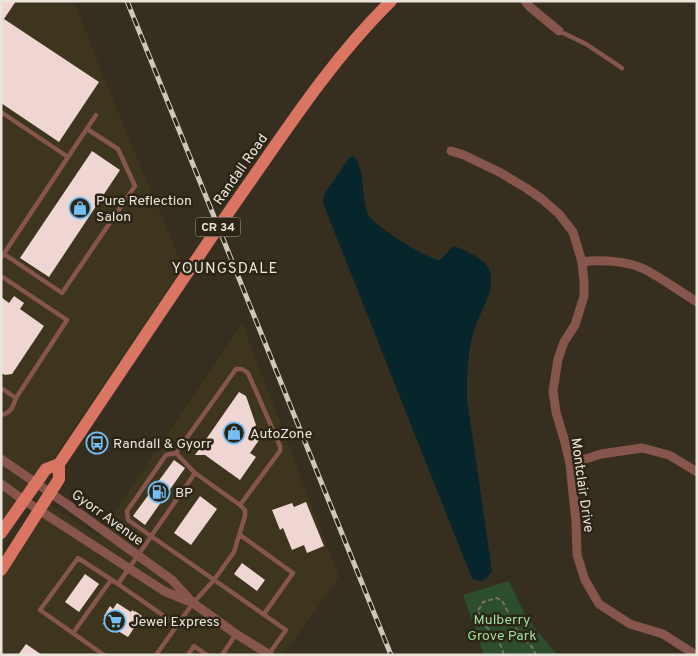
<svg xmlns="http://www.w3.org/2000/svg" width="698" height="656" font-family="Overpass,sans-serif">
  <rect width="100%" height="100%" fill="#362f1f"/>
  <path fill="#3e351e" d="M1,1h73l31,80 78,186 -182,269z
    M242,323l97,254 -55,77v1h-283v-94l42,-61 55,37z"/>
  <path fill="#2d4e2c" d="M509,581l17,35 24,31 8,8h-74l-21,-60z"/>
  <path fill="#07262b" d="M353,156c13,12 8,42 15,58 5,11 48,37 60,42 3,2 7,3 11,4 6,-3 9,-10 15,-14 10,4 30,12 35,23 4,8 2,21 -2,30 -5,13 -12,25 -15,39 -5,20 -5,41 -5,61l25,172 -5,7 -5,3 -9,-2 -4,-8 -146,-368 1,-9 26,-37z"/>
  <path fill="#efd6d3" d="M1,1h15l-12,18 95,63 -40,60 -58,-39z
    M92,151l28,19 -71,107 -29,-19z
    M14,296l10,7 -4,6 24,17 -32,48 -7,1 -4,-2v-76l8,6z
    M239,392l7,4 10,29 -3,5 9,6 -12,17 6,4 -16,23 -35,-25h-10z
    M174,460l11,8 -40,57 -12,-9z
    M200,496l17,13 -26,36 -17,-12z
    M306,502l18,44 -17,7 -3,-8 -12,5 -9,-22 -3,2 -8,-20 20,-7 2,4z
    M242,563l23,17 -8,11 -23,-17z
    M85,574l14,10 -20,28 -14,-10z
    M117,603l14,9 1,-2 3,2v-1l7,5 -14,21 -10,-6 -1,2 -14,-9 4,-6 -3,-2 6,-10 3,3z
    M26,644l16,11h-24z"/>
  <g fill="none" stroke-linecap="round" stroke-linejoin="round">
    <path stroke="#777163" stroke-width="2" stroke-dasharray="5 2.5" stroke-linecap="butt" d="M504,655l-5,-14 -13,-15 -8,-15 5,-9 14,-4 6,4 14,29 15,16 4,8"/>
    <path stroke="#86554b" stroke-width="4.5" d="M559,31l27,13 36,24
      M1,112l67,45
      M4,254l58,39 73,-107 -17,-37 -31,-20
      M1,258l95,-143
      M1,276l66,44 -51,78 -15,-10
      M1,415c10,-2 12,-8 15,-17
      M176,453l19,20
      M240,505l40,-54v-5l-32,-73 -6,-4h-6l-60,84 -10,2 -39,56 1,9 158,110 -17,24
      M240,535l53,38 -29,41
      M118,584l59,41
      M73,633l38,-53
      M104,655l-64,-45 38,-52 40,26 77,-111 45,32 5,5v6l-11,36 -20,28 -21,23 -37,52
      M188,655l6,-9 13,9
      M222,655l14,-21"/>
    <path stroke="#86554b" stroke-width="9" d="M525,1l5,6 29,24
      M451,151l13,4 37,18 25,15 16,11 17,15 14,18 9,30 2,20v14l-9,29 -11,17 -6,17 -5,32 3,21 8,27 6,25 6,58 1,33 8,25 14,24 31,20 33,10 33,21
      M582,262c17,-3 46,-1 62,7 18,9 35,22 53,33
      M1,459l67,46 104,75 21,23 43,31 34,21
      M570,464l31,-10 41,-6 27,7 28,17
      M1,484l24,17 139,90 24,10"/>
    <path stroke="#da7563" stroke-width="12" d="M1,533l45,-64 13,-5
      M1,570l58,-91v-15c65,-96 128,-193 195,-288 42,-61 84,-123 137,-175"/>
    <g stroke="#ccc8bd" stroke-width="5">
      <path id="rail" d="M127,1l264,654"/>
    </g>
    <use href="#rail" stroke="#2c2516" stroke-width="3" stroke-dasharray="9" stroke-linecap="butt"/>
  </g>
  <defs>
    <g id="shop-ring" transform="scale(1.125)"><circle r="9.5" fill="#2c2516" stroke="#74c0f6" stroke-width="1.5"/><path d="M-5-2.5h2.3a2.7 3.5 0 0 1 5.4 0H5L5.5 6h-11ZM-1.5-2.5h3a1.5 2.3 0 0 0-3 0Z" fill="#74c0f6"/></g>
    <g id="bus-ring" transform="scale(1.125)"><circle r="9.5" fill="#2c2516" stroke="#74c0f6" stroke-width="1.5"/><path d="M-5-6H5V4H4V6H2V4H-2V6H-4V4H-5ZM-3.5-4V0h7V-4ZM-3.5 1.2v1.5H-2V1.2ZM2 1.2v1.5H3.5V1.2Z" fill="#74c0f6"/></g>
    <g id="fuel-ring" transform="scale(1.125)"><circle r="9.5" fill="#2c2516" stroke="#74c0f6" stroke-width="1.5"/><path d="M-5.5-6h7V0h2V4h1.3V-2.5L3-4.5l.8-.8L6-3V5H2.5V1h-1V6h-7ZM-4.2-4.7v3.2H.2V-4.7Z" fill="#74c0f6"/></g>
    <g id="supermarket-ring" transform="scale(1.125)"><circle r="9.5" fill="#2c2516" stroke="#74c0f6" stroke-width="1.5"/><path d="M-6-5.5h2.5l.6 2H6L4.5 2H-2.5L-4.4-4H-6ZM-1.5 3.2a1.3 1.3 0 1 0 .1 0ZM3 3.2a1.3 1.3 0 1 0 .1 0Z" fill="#74c0f6"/></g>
  </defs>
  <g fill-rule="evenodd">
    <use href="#shop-ring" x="80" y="208"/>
    <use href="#shop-ring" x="234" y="433"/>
    <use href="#bus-ring" x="97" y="443"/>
    <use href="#fuel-ring" x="159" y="492"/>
    <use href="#supermarket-ring" x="115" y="621"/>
  </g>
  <g text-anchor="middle" stroke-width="5" stroke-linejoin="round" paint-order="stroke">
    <rect fill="#2c2516" stroke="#b0aba0" stroke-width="1" x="195.5" y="217.5" width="45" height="19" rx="4"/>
    <g font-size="12" font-weight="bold" fill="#e9e5db">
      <text x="218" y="231">CR 34</text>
    </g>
    <g font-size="14" fill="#e9e5db" stroke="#2c2516">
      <text transform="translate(240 169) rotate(-55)" y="5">Randall Road</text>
      <text transform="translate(583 485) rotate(82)" y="5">Montclair Drive</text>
      <text transform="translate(108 517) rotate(36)" y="5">Gyorr Avenue</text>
    </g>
    <g font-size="14" fill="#e9e5db" stroke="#2c2516" text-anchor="start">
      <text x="96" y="205">Pure Reflection<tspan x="96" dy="16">Salon</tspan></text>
      <text x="250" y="438">AutoZone</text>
      <text x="113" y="448">Randall &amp; Gyorr</text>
      <text x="175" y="497">BP</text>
      <text x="131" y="626">Jewel Express</text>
    </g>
    <g font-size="14" fill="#9ce29a" stroke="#2c2516">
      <text x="502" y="624">Mulberry<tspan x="502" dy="16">Grove Park</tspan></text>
    </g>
    <g font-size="15" letter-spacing="1" fill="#e9e5db" stroke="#2c2516">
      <text x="225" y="273">YOUNGSDALE</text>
    </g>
  </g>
  <rect width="698" height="656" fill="none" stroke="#e9e5db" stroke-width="5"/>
</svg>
